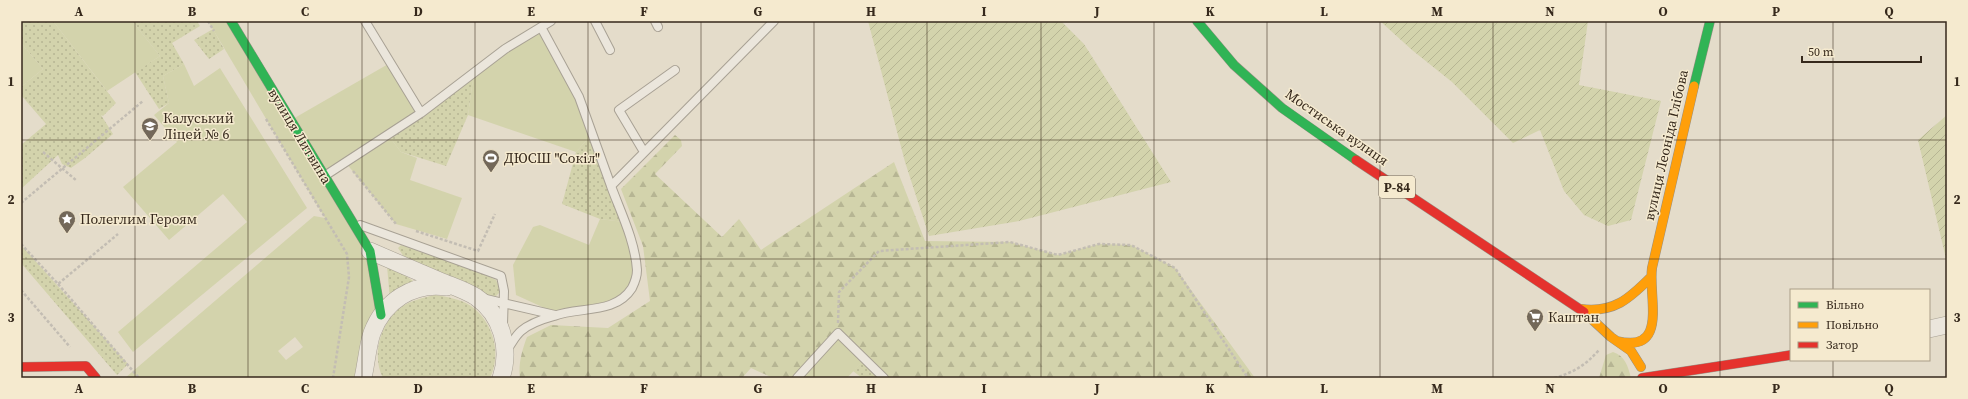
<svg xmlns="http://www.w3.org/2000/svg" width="1968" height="399" font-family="'Source Serif 4',serif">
  <defs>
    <pattern id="grass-dots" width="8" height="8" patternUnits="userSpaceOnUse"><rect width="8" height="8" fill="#d3d3ac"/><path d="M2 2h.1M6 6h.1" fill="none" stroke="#b6b593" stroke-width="1.8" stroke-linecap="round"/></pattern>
    <pattern id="forest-firs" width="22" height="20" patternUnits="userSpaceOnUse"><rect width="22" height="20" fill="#d3d3ac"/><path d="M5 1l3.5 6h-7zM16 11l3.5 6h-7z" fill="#b6b593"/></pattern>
    <pattern id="garden-furrows" width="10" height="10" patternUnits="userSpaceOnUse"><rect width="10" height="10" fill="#d3d3ac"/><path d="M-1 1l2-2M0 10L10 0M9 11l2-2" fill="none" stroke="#b6b593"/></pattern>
  </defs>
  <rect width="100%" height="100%" fill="#e4dcca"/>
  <path fill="url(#grass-dots)" d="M21,21h32l63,82 -13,13 -2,-1 12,19 -28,24 -14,10 -9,-4 -4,-9 -37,34v-44l25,-21 -25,-29v-8l22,-18 -22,-26z
    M132,21h65l3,5 -28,17 12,21 -21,12 6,27 -10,6 -24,-37 25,-16z
    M213,29l11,20 -15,10 -15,-19z
    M474,72l-6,43 -22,51 -45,-14 -13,-17z
    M592,134l32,88 -24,-3 -38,-15 14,-52z
    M21,245l107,119 -11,11 -96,-112z
    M401,245l78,27 17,8 5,11 -8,8 -89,-42 -6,-9z
    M390,265l29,20 -29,15 -3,-34z
    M435,295c13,2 25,4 36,11 22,16 31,47 19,72h-107c-12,-23 -2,-55 17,-70 11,-8 23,-10 35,-13z
    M865,359l19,19h-22l-9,-7z"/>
  <path fill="url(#forest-firs)" d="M675,135l6,5 1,6 -27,28 67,63 17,-18 22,31 133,-88 31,79 85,1 48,13 41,-11 32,1 44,23 80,110h-371l-46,-45 -41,45h-24l-22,-10 -9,10h-222c-2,-13 2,-28 7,-41l24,-12 57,3 42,-27 -7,-55 -22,-57z
    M1613,352c12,4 15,14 18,26h-32l7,-23z"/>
  <path fill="#d3d3ac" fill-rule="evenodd" d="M53,21h79l28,35 -53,35z
    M208,21h23l60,99 99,-57 31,50 -33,22 13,17 16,6 -7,22 52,18 -15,41 -51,-15 -50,-61 -21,13 45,75 11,64 -18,63h-238l189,-162 11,2zM295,337l8,10 -17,13 -8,-9z
    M541,27l38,70 13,37 -16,18 -108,-37 6,-43z
    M21,43l22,26 -22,18z
    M184,64l10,22 26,-18 87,140 -174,144 -15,-20 129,-110 -24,-28 -54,46 -46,-53 54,-45 -23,-27 15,-12 -6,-27z
    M600,219l24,3 13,50 -9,22 -37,16 -40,1 -35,-16 -3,-30 20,-38 7,-2 49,20z
    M838,333l27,26 -18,19h-49z"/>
  <path fill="url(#garden-furrows)" d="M868,21h193l23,23 87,138 -152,39 -90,15 -24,-74z
    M1380,21h208l-9,64 82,16 -30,119 -23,6 -24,-11 -20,-24 -24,-61 -27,13 -61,-61 -40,-32z
    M1947,115v148l-29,-123z"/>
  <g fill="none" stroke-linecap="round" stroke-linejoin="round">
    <g stroke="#a8a194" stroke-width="10">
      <path id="lane" d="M365,21l56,92
        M595,21l15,29
        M655,21l3,6
        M541,27l38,70 32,89
        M644,152l-25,-42 56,-40
        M326,175l95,-62 84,-64 46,-28
        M360,225l141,51 3,15 -1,33
        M482,298l73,17
        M506,351c5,-6 9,-15 15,-20 8,-7 22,-12 33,-15 25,-10 61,-1 78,-28 3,-6 5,-11 5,-18 -2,-29 -16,-57 -26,-84l163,-165
        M797,378l41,-45 46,45"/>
    </g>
    <g stroke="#a8a194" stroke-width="18">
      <path id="street" d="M370,251c23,10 46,20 70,30 12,5 25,9 36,16 26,18 35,52 25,81
        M1929,329l18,-4
        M363,378c3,-13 5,-34 9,-45 12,-32 41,-51 75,-46"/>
    </g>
    <g stroke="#989084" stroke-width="10">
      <path id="fast" d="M231,21l139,230 11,64
        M1197,21l37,44 48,43 74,52
        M1694,86l16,-65"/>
    </g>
    <g stroke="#989084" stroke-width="10">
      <path id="slow" d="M1581,309c33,4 48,-10 70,-32
        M1584,312l27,25 20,14 10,16
        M1617,341c52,13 31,-44 35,-73l42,-182"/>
    </g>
    <g stroke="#989084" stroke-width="10">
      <path id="jam" d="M1356,160l228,152
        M21,367l65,-1 10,12
        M1642,378l149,-23"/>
    </g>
    <path stroke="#c3bdb3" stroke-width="2.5" stroke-dasharray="3 2" stroke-linecap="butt" d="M208,21l6,10
      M266,119l81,135 2,23 -16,101
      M43,152l34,29
      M353,171l43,53
      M21,203l122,-102
      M416,231l62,20 17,-37
      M21,244l37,40 60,-50
      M58,284l81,94
      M21,290l49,57
      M838,323l1,-31 40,-41 131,-9 48,13 41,-11 32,1 44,23 73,110
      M1554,378c19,-5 32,-13 45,-28"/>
    <use href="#lane" stroke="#ebe6dc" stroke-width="8"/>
    <use href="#street" stroke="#ebe6dc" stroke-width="17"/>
    <use href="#fast" stroke="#30b455" stroke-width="9"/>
    <use href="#slow" stroke="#ff9f0a" stroke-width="9"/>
    <use href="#jam" stroke="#e5322d" stroke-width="9"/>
  </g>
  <path fill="none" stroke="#36291c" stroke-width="1" stroke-opacity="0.55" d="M135,21v357M248,21v357M362,21v357M475,21v357M588,21v357M701,21v357M814,21v357M927,21v357M1041,21v357M1154,21v357M1267,21v357M1380,21v357M1493,21v357M1606,21v357M1720,21v357M1833,21v269M21,140h1926M21,259h1926M1833,360v18"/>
  <defs>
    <g id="school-pin" transform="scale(0.9)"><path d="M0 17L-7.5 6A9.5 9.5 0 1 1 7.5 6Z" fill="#736859" stroke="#f5eacf"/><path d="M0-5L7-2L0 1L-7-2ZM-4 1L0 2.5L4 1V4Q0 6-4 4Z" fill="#fff"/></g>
    <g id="stadium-pin" transform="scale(0.9)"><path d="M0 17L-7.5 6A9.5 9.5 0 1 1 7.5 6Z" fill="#736859" stroke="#f5eacf"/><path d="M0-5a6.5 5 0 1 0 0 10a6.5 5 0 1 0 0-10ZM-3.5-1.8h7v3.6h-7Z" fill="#fff"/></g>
    <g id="sight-pin" transform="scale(0.9)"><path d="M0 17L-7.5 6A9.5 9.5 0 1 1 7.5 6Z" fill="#736859" stroke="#f5eacf"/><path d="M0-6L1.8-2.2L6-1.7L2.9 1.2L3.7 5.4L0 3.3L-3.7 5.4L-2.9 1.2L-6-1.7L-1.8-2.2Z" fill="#fff"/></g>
    <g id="supermarket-pin" transform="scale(0.9)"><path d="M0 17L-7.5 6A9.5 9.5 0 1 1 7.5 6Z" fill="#736859" stroke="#f5eacf"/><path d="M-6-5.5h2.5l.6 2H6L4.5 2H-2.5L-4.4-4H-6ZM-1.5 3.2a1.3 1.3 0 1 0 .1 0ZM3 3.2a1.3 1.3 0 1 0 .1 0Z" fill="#fff"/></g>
  </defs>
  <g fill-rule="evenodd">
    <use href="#school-pin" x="150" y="126"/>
    <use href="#stadium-pin" x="491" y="158"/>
    <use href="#sight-pin" x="67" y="219"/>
    <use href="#supermarket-pin" x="1535" y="317"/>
  </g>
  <g text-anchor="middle" stroke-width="3" stroke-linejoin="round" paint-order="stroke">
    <rect fill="#f5eacf" stroke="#6f6352" stroke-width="1" x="1379" y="176" width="36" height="22" rx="3"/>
    <g font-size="13" font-weight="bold" fill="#36291c">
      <text x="1397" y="192">Р-84</text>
    </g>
    <g font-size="14" fill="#36291c" stroke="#f5eacf" text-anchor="start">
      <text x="163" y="123">Калуський<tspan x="163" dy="16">Ліцей № 6</tspan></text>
      <text x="504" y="163">ДЮСШ "Сокіл"</text>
      <text x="80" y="224">Полеглим Героям</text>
      <text x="1548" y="322">Каштан</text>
    </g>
    <g font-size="14" fill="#36291c" stroke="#f5eacf">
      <text transform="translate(1337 127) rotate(35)" y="5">Мостиська вулиця</text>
      <text transform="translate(300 136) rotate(59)" y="5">вулиця Литвина</text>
      <text transform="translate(1666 145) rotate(-77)" y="5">вулиця Леоніда Глібова</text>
    </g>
  </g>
  <rect width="1968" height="399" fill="none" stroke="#f5eacf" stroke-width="44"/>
  <rect x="1790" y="289" width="140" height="72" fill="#f5eacf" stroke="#a99d87"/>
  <rect x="1798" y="302" width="20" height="6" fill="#30b455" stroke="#a99d87"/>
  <text x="1826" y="309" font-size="12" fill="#36291c">Вільно</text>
  <rect x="1798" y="322" width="20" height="6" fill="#ff9f0a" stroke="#a99d87"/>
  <text x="1826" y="329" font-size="12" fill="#36291c">Повільно</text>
  <rect x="1798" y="342" width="20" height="6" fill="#e5322d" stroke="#a99d87"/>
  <text x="1826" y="349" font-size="12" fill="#36291c">Затор</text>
  <path d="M1802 56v6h119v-6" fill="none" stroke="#36291c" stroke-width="2"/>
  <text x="1808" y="56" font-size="12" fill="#36291c" stroke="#f5eacf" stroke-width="3" paint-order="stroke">50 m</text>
  <rect x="22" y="22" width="1924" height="355" fill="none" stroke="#36291c" stroke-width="1.5"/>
  <g font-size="13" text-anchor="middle" font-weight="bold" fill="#36291c">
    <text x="79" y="16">A</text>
    <text x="192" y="16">B</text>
    <text x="305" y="16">C</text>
    <text x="418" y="16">D</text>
    <text x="531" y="16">E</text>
    <text x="644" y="16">F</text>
    <text x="758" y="16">G</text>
    <text x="871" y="16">H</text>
    <text x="984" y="16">I</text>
    <text x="1097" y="16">J</text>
    <text x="1210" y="16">K</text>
    <text x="1324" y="16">L</text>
    <text x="1437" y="16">M</text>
    <text x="1550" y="16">N</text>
    <text x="1663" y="16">O</text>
    <text x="1776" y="16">P</text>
    <text x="1889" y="16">Q</text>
    <text x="11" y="86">1</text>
    <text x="1957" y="86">1</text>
    <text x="11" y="204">2</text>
    <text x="1957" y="204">2</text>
    <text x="11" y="322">3</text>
    <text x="1957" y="322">3</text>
    <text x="79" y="393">A</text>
    <text x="192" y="393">B</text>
    <text x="305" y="393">C</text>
    <text x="418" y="393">D</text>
    <text x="531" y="393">E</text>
    <text x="644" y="393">F</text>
    <text x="758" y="393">G</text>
    <text x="871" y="393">H</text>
    <text x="984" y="393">I</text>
    <text x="1097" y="393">J</text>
    <text x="1210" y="393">K</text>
    <text x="1324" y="393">L</text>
    <text x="1437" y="393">M</text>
    <text x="1550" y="393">N</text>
    <text x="1663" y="393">O</text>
    <text x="1776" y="393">P</text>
    <text x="1889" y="393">Q</text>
  </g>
</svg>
